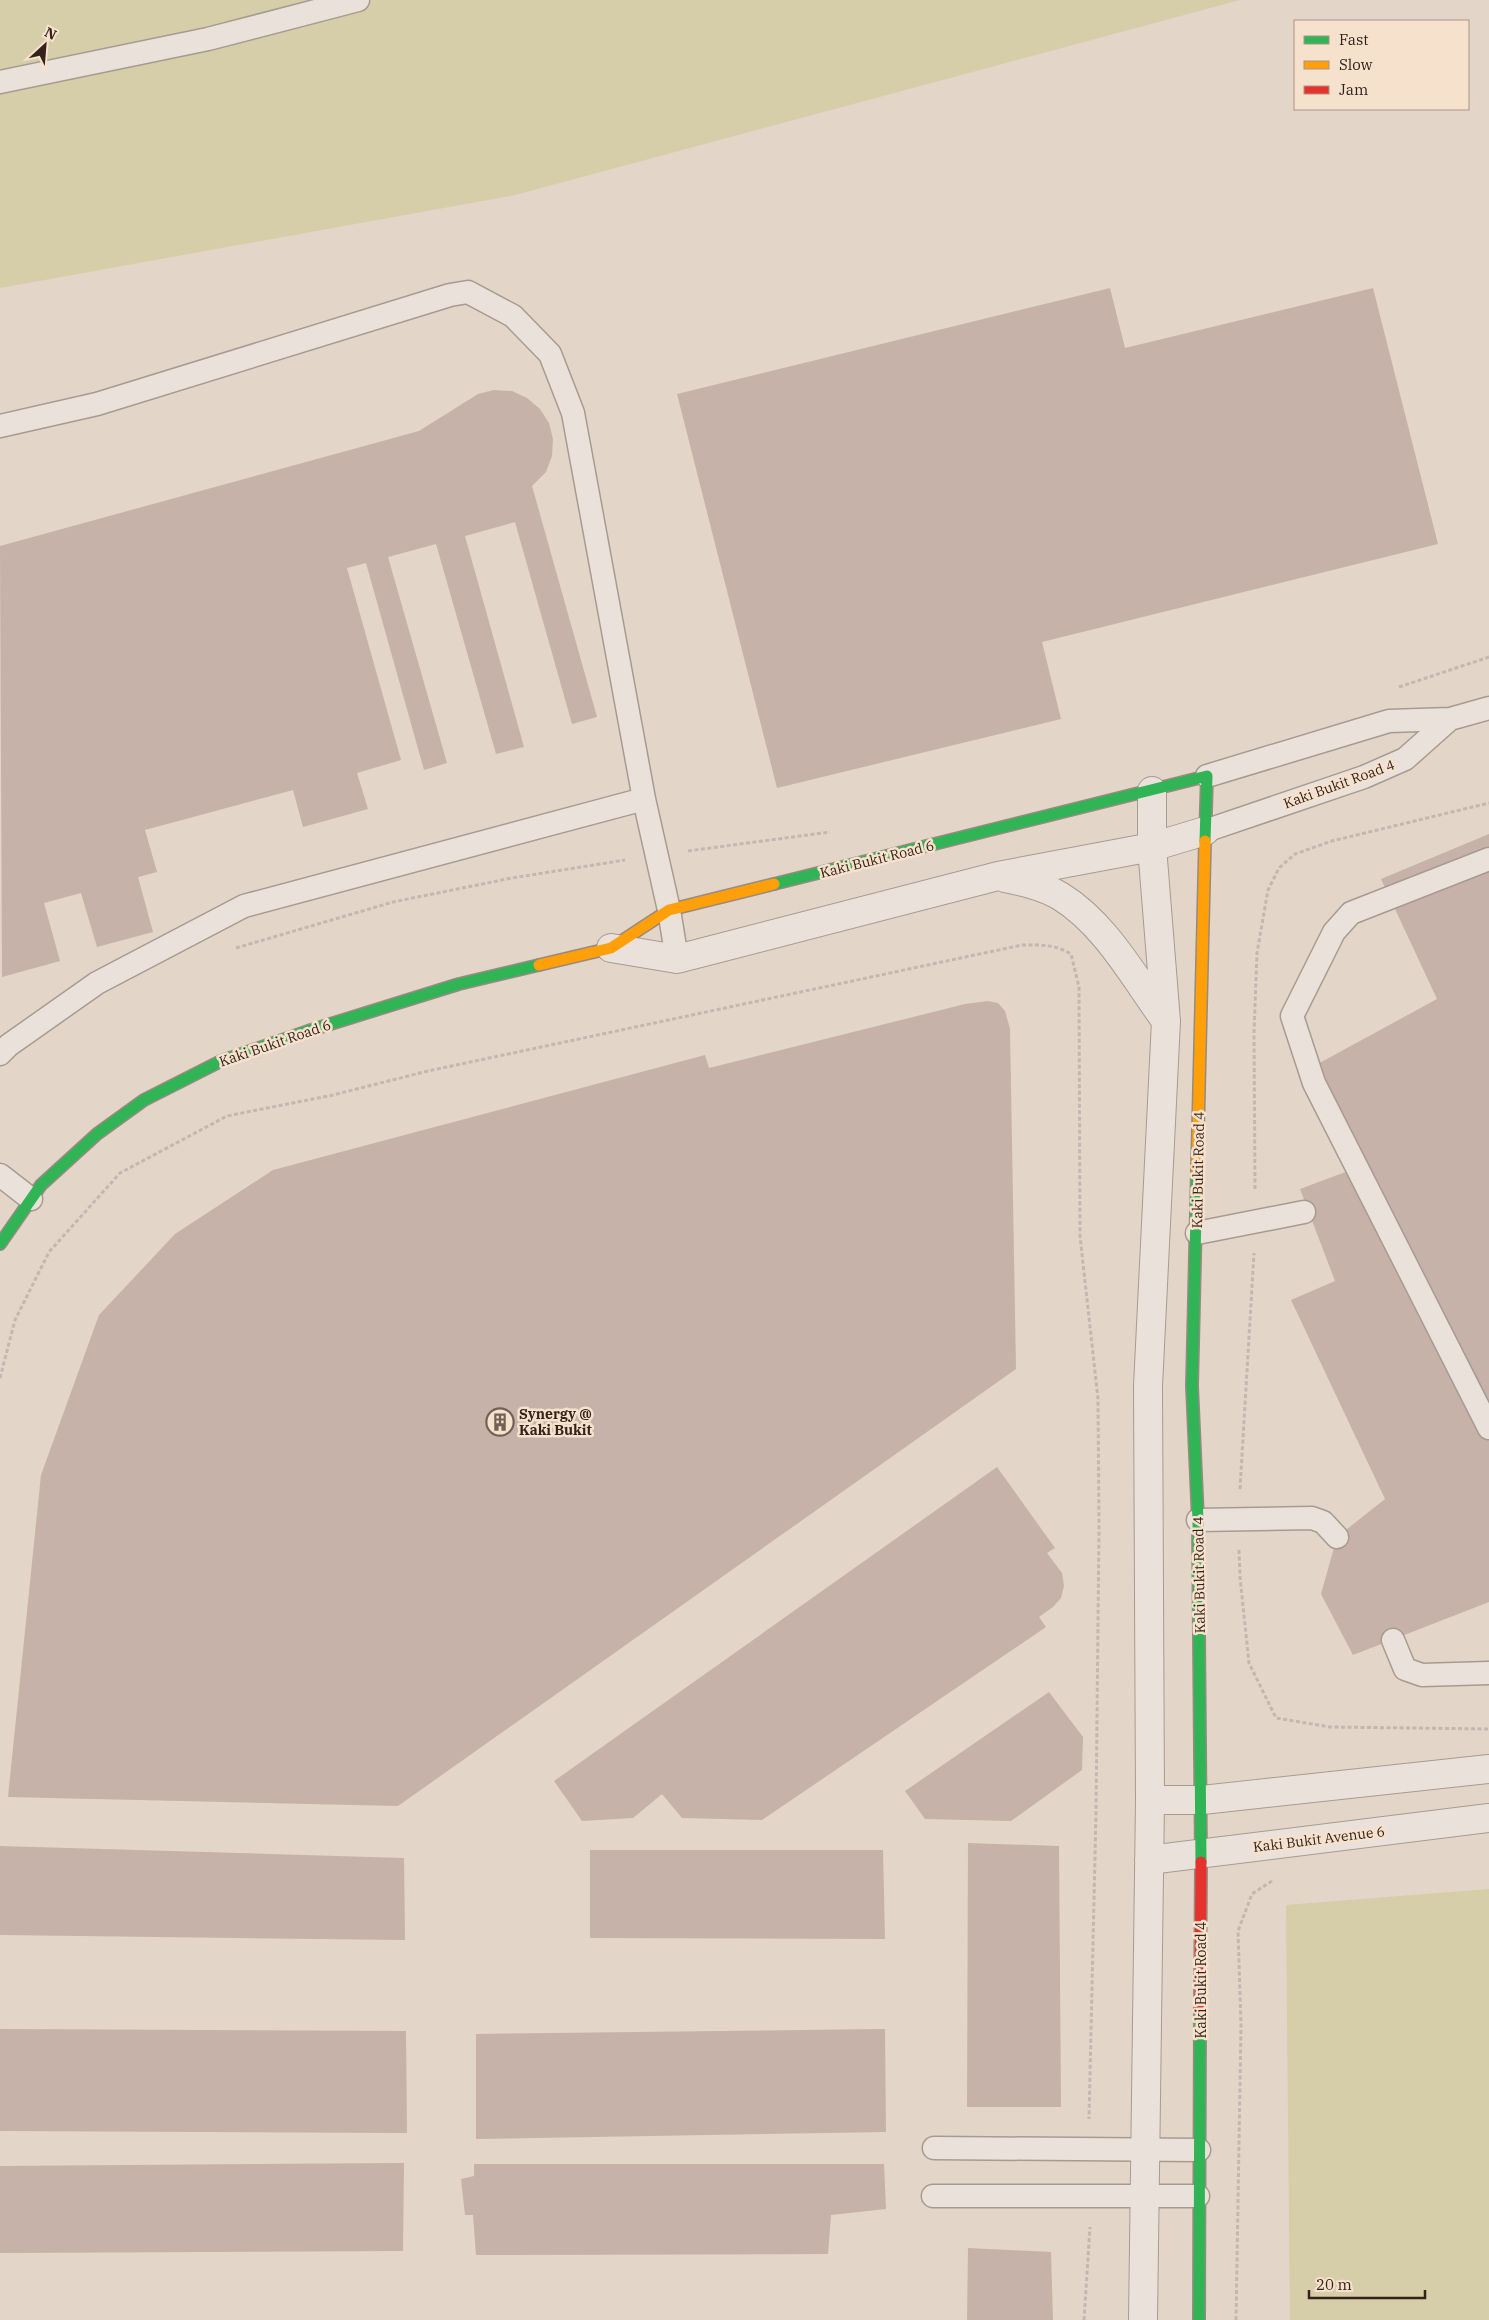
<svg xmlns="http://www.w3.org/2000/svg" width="1489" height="2320" font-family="'IBM Plex Serif',serif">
  <rect width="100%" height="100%" fill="#e3d5c7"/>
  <path fill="#d6cda9" d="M0,0h1240l-725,195 -515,93z
    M1489,1889v431h-199l-4,-415z"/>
  <path fill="#c6b2a8" d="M1110,288l15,60 248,-60 65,256 -396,98 19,77 -284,69 -100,-394z
    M494,390l18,1 15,7 13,11 9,14 4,16 -1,17 -6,16 -14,14 65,231 -25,7 -57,-202 -50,14 59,211 -28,7 -60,-210 -48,13 59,206 -23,7 -58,-207 -19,5 54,192 -44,13 11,36 -65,18 -10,-37 -148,40 12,42 -19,5 15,55 -56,15 -16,-54 -37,10 16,58 -58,16 -2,-431 419,-115 59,-37z
    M1489,834v768l-136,53 -32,-61 16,-57 48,-38 -94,-199 44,-19 -35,-92 48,-18 -45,-99 134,-73 -56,-120z
    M988,1001l10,2 7,8 5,18 6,340 -618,437 -390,-9 33,-322 58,-160 76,-81 98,-64 432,-115 4,13 256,-64z
    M997,1467l58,81 -8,5 15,20 2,13 -3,12 -8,9 -14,10 7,10 -284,193 -80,-2 -20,-24 -29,24 -51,3 -28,-40z
    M1049,1692l34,45 -1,33 -71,51 -86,-2 -20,-28z
    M968,1843l91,3 2,261h-94z
    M0,1846l404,12 1,82 -405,-5z
    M590,1850h293l2,89 -295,-1z
    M0,2029l406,2 1,102 -407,-2z
    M885,2029l1,103 -410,7v-105z
    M404,2163l-1,88 -403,2v-87z
    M474,2164h410l2,45 -55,6 -3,39 -352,1 -3,-40h-8l-4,-36 13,-3z
    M968,2248l83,4 2,68h-86z"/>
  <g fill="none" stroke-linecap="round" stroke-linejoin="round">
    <g stroke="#a79b91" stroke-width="25">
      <path id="lane" d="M0,82l208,-43 150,-39
        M0,426l97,-22 353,-109 18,-3 45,24 37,38 23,59 71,386 25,111 8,49
        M1207,776l182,-55 61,-2 39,-11
        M1205,831l159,-54 41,-18 45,-40
        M1489,859l-138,54 -17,19 -42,84 22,67 175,345
        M0,1054l9,-9 88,-62 147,-77 400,-107
        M0,1175l31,24
        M1197,1233l107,-21
        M1198,1520l114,-2 11,4 14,15
        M1393,1640l12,29 17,6 67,-2
        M934,2148l265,2
        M933,2196h265"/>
    </g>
    <g stroke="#a79b91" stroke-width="30">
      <path id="street" d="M1005,878c19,4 38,8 55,18 46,28 75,83 106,125
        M611,948l66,11 321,-83 154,-29 53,-16
        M1150,1800h52l287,-31
        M1149,1860l340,-42
        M1143,2320l7,-520 -2,-414 18,-365 -14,-174v-56"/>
    </g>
    <g stroke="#978a81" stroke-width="14">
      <path id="fast" d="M774,884l433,-108 -2,65
        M1197,1171l-5,215 6,134 3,342
        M0,1244l41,-59 56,-51 47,-34 77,-39 87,-30 151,-47 80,-19
        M1199,2320l1,-308"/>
    </g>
    <g stroke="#978a81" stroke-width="14">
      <path id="slow" d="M539,965l72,-17 58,-38 105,-26
        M1197,1171l8,-330"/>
    </g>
    <g stroke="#978a81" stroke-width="14">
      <path id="jam" d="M1200,2012l1,-150"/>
    </g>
    <path stroke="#c2b8b1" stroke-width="3" stroke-dasharray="4 2.5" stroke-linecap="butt" d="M1399,687l90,-30
      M688,851l142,-19
      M236,948l157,-46 119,-24 113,-18
      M1255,1189l-1,-156 3,-80 11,-63 11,-22 16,-14 37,-13 157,-38
      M0,1378l15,-58 34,-68 71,-79 107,-57 106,-21 95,-24 594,-126c18,0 32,-1 49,9l8,33 1,249 18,163 1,130 -3,283 -7,307
      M1240,1489l14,-236
      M1239,1550l1,27 9,86 27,55 54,9 159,2
      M1084,2320l6,-93
      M1236,2320l5,-294 -3,-95 14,-37 20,-13"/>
    <use href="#lane" stroke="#eae2da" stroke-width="22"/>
    <use href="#street" stroke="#eae2da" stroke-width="28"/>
    <use href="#fast" stroke="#30b455" stroke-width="11"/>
    <use href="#slow" stroke="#ff9f0a" stroke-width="11"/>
    <use href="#jam" stroke="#e5322d" stroke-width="11"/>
  </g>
  <defs>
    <g id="building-ring" transform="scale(1.4375)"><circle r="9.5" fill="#f6e1cc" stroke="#726157" stroke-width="1.5"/><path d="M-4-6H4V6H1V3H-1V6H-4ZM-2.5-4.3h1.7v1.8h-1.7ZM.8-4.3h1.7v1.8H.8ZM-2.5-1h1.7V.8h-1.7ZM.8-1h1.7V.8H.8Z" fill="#726157"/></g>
  </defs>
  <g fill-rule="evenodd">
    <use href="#building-ring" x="500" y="1422"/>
  </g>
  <g text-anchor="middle" stroke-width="5" stroke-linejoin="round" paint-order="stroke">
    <g font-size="14" fill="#35221b" stroke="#f6e1cc">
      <text transform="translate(1339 784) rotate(-20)" y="5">Kaki Bukit Road 4</text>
      <text transform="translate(877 859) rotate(-14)" y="5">Kaki Bukit Road 6</text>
      <text transform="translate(275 1043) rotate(-19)" y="5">Kaki Bukit Road 6</text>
      <text transform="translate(1198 1170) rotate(-89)" y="5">Kaki Bukit Road 4</text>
      <text transform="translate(1199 1575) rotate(-91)" y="5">Kaki Bukit Road 4</text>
      <text transform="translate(1319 1839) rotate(-7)" y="5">Kaki Bukit Avenue 6</text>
      <text transform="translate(1201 1980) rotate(-90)" y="5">Kaki Bukit Road 4</text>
    </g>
    <g font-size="14" font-weight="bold" fill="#35221b" stroke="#f6e1cc" text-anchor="start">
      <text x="519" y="1419">Synergy @<tspan x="519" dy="16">Kaki Bukit</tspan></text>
    </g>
  </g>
  <rect x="1294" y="20" width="175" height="90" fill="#f6e1cc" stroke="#a99585"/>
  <rect x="1304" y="36" width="25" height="8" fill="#30b455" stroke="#a99585"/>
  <text x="1339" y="45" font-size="15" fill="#35221b">Fast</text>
  <rect x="1304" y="61" width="25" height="8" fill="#ff9f0a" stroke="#a99585"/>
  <text x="1339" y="70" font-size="15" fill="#35221b">Slow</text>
  <rect x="1304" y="86" width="25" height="8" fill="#e5322d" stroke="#a99585"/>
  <text x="1339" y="95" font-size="15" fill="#35221b">Jam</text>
  <g transform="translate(45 45) rotate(26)" stroke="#f6e1cc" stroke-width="4" paint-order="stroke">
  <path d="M0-4L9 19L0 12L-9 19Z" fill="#35221b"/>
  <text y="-8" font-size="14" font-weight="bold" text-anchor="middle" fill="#35221b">N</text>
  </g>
  <path d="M1309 2290v8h116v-8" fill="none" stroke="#35221b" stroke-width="2.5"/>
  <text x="1316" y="2290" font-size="15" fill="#35221b" stroke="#f6e1cc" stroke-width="4" paint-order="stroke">20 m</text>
</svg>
